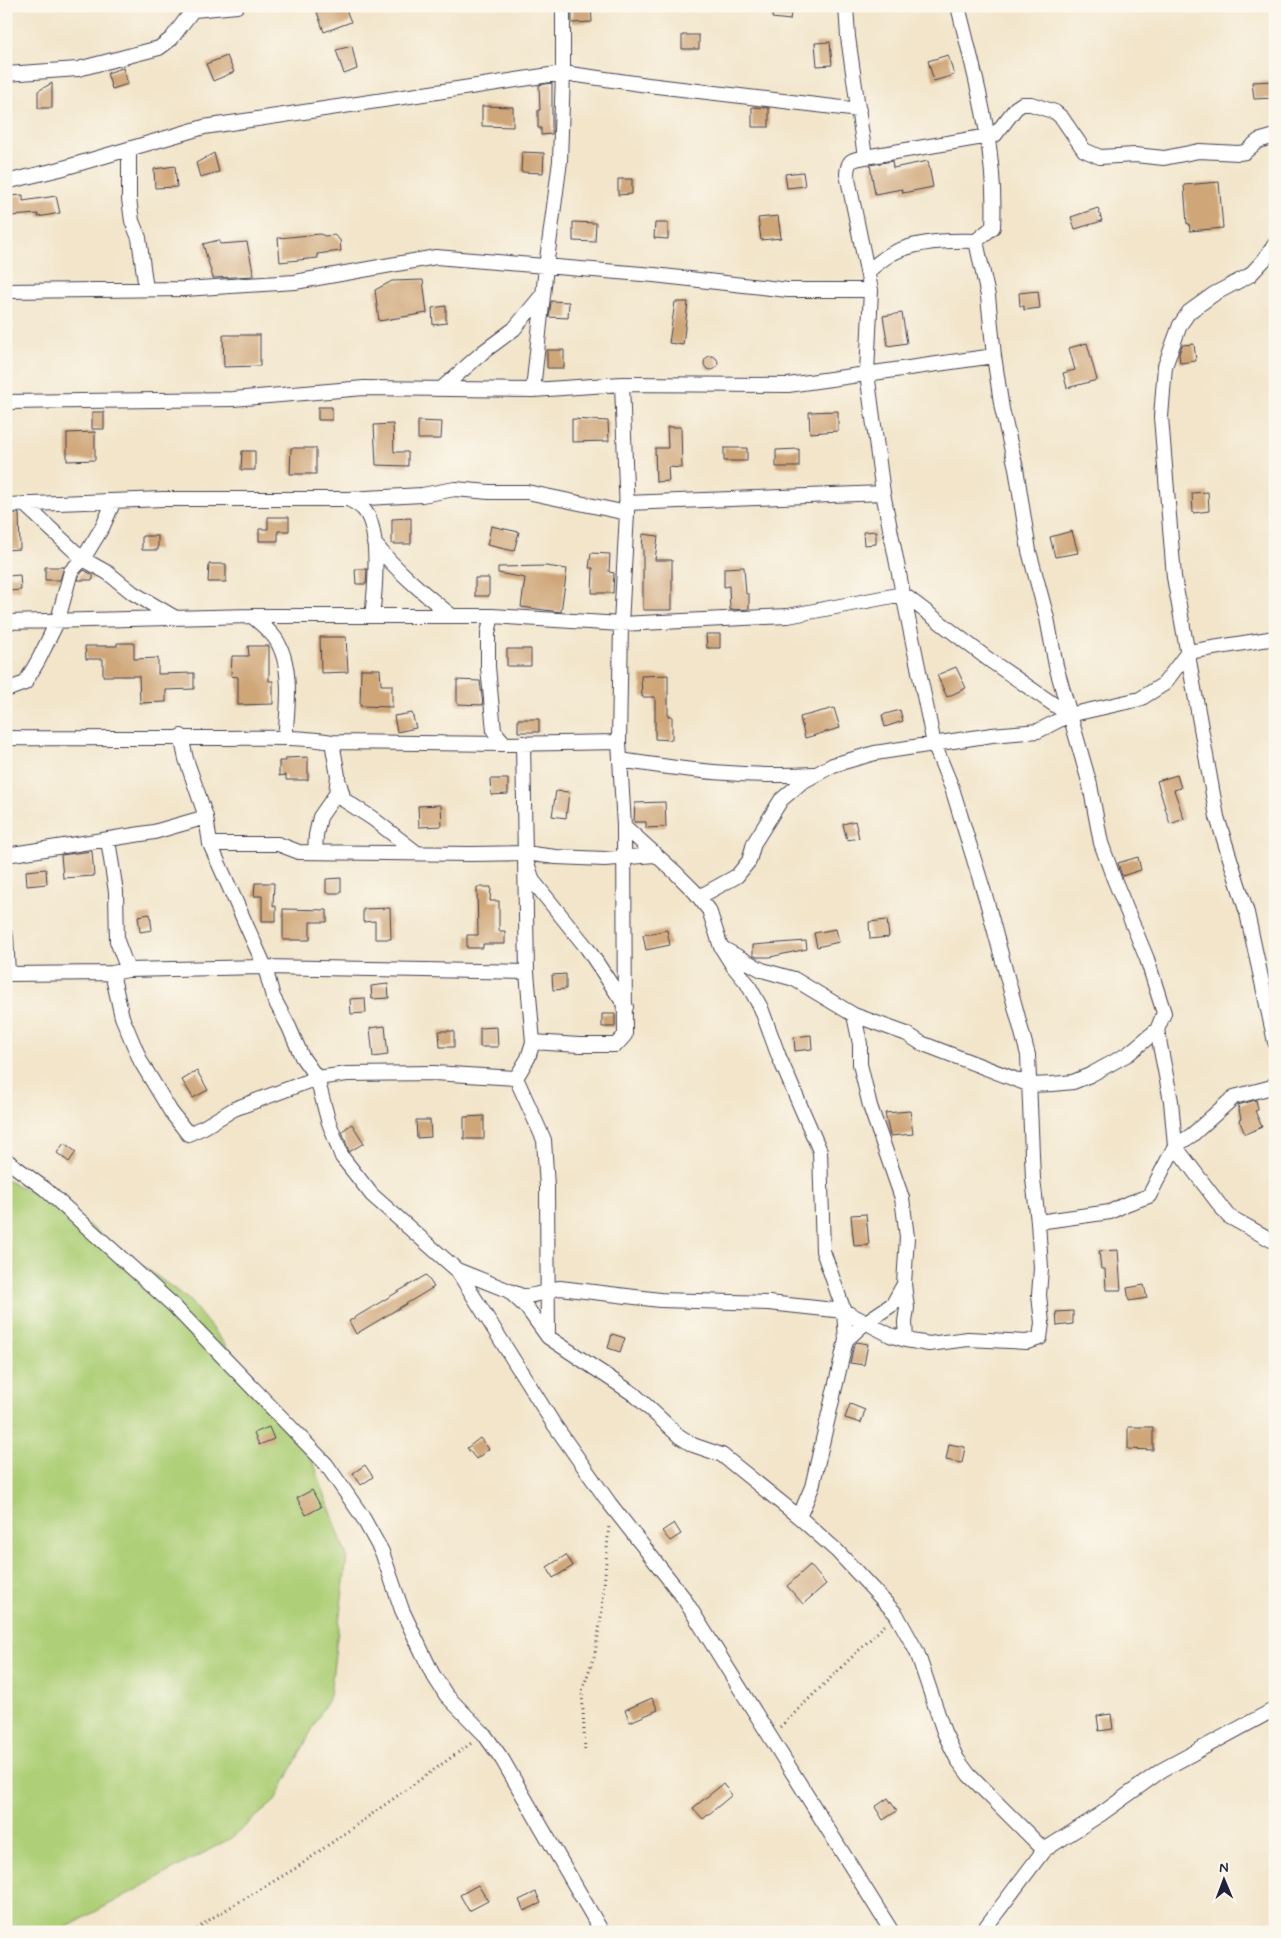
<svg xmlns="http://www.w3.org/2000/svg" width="1281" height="1938" font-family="Mynerve,sans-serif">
  <rect width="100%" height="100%" fill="#fbf7ec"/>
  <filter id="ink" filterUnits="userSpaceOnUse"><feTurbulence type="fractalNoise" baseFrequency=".02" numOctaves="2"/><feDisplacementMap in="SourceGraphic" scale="10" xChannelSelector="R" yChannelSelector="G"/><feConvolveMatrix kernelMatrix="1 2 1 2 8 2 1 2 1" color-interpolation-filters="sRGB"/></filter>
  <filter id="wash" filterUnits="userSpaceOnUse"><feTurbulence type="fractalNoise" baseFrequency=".0096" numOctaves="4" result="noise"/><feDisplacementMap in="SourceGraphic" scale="20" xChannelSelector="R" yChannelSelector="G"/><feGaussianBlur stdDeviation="1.12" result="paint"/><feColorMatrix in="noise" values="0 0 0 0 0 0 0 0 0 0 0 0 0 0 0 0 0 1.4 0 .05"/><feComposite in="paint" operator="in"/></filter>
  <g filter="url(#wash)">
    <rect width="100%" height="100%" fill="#f2e5ca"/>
    <path fill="#aecf77" stroke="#687859" d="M6,1180l59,28 124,92 119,147 39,110 -17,138 -55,106 -44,37 -173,94h-52z"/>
    <g id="blocks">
      <path fill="#cfa678" d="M572,6h19l1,16 -20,1z
        M774,6h18l-2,14 -18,-2z
        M332,7l2,4 11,-4 6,15 -27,10 -7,-20z
        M682,35h17v14h-17z
        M830,42l2,23 -15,1 -2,-23z
        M352,46l5,23 -13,5 -8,-24z
        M948,55l6,20 -20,6 -6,-20z
        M227,56l7,16 -21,9 -7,-17z
        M123,68l5,16 -16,5 -5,-16z
        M1275,81v17l-21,1 -2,-17z
        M52,83v25h-14v-17z
        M552,83v51l-11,1v-7h-3v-18h2l-1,-25z
        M482,106l31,1v20l-31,-1z
        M752,107l17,1v19h-17z
        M522,152l22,1 -1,20 -22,-1z
        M214,153l5,19 -19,5 -4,-14z
        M892,161l1,7 35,-7 5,26 -30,6 -1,-4 -27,5 -5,-29z
        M175,166l2,21 -22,1 -1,-19z
        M803,172l2,14 -18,2 -2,-14z
        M618,179h14v15l-14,1z
        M1219,182l4,46 -33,3 -1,-8 -2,1 -3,-39z
        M23,195v6l33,-5 4,17 -22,4v-3l-27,2 -2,-20z
        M1098,208l4,13 -27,8 -4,-12z
        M778,216l3,22 -20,2 -3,-22z
        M573,222l23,1 -1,19 -22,-1z
        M655,223h13v16l-14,-1z
        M320,234l5,2 9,-1 6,5 1,11 -24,3 1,4 -38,4 -2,-24z
        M219,240l1,4 27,-2 7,34 -41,2 -10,-34z
        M423,280l4,33 -48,8 -4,-31 17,-9z
        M1038,291l2,17 -16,2v-4h-4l-1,-13z
        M551,301l18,1 -1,16 -19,-1z
        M675,302h13l-5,43 -14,-2z
        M446,306v17l-13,2 -1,-17z
        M902,313l5,30 -19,3 -5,-30z
        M223,335h37v31l-36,1z
        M1087,343l10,37 -30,8 -4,-15 12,-3 -6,-22z
        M1194,344l2,17 -16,2 -1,-9 3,-9z
        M547,350h17v18h-17z
        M704 363a7 7 0 1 1 14 0a7 7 0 1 1-14 0Z
        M318,407h14v13h-14z
        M838,411v20l-28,2 -1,-21z
        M92,412h12v17h-12z
        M572,419l36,2 1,20 -37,1z
        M418,421l24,1 -1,17h-23z
        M393,424l1,28h14v14l-32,-1 -2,-40z
        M667,427h14l1,41 -14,-1 1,14 -13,1 -1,-34h13z
        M95,432v28l-28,1v-28z
        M291,448h25v26h-26z
        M724,448h23v13h-23z
        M799,449v18h-23v-17z
        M242,451h13v19h-14z
        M1208,492l1,19 -16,2 -1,-20z
        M19,513l1,36 -14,1v-36z
        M268,517h21v14h-11v10h-19v-12h9z
        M411,518v26h-19v-25z
        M491,526l28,6 -5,19 -27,-6z
        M876,531v13l-12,1 -1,-13z
        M1072,531l6,22 -23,4 -5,-20z
        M643,534l15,2 -3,24h17v50h-29v-61h-1z
        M142,536h16v14h-16z
        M591,553l19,1 -1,18 5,1 -1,20h-21l1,-25h-4z
        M209,564h17v18h-18z
        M45,567h19l-4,13h-15z
        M498,567l48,-1 21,3 -6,43 -40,-5 4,-29 -27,-5z
        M744,567l2,27h3v15l-19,1 -1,-24 -5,1v-19z
        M355,569h12l-1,15h-10z
        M84,570l9,5v5h-15l1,-4z
        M20,575l1,15 -13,1v-15z
        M475,578h14v18h-14z
        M706,634h14v14h-13z
        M320,637h26l2,35 -27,1z
        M117,643h17v16l24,-1v16l36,-1v16l-28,1v12l-26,1 -1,-27h-36v-17h-17l-1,-13h32z
        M248,646h21v35h4v23l-35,1v-28l-7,-1 1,-20h17z
        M507,649h24v17h-24z
        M956,667l10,21 -19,9 -10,-22z
        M361,669h19l1,16h11v22l-32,-1z
        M668,675v41h4v24l-17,-1v-42h-13l-1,-21z
        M457,680l23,1 3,24 -26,-1z
        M834,708l6,20 -35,10 -5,-21z
        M900,710l3,11 -18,6 -3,-12z
        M412,713l4,15 -19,4 -3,-16z
        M518,719h21v13h-21z
        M308,757v23h-22v-5l-7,1v-15h7v-3z
        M1177,775l4,13 -7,2 10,29 -14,5 -13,-43z
        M490,779h18v15l-17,1z
        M556,791l13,1 -3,26 -14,-2z
        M665,802l1,25 -20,1v-6h-12l1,-19z
        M441,805l1,21 -23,1 -1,-21z
        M855,821l4,17 -12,2 -4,-16z
        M92,851l2,25 -31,2 -2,-23z
        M1138,857l3,13 -19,6 -4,-13z
        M46,869l1,15 -20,2 -1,-15z
        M341,878v15h-15v-14z
        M255,883h19l-1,23h3v15h-14v-25h-8z
        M477,887h14l-1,14h9v30h6v13h-22v4h-16v-13h11z
        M390,908l1,31h-16v-18l-12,1v-13z
        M283,909l44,1v12h-17v18h-27z
        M150,914l2,16 -12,2 -2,-16z
        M887,920l2,17 -19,2 -1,-17z
        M836,929l3,13 -22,5 -3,-14z
        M667,930l3,15 -24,5 -3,-15z
        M806,941l1,8 -37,8h-13l-4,-2v-10z
        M566,974v15l-13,1 -1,-15z
        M388,984l1,14 -17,1 -1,-13z
        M365,998l1,15 -15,1 -1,-15z
        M602,1014h13v13h-13z
        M385,1026l3,29 -15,2 -3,-29z
        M497,1027l1,20h-18v-19z
        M439,1031h15v16h-14z
        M811,1035l1,14 -17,2 -1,-14z
        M197,1071l11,19 -15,8 -11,-18z
        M1256,1100l2,10 -3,1 7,16 -17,7 -6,-14 2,-1 -3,-14z
        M910,1111l3,23 -23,2 -5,-23z
        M484,1116v23h-20v-22z
        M416,1120h14l1,17 -14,1z
        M352,1124l12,19 -15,9 -7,-21z
        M64,1143l12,9 -7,10 -12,-9z
        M866,1214l3,31 -15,1 -3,-31z
        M1118,1250l3,40h-15l-1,-21h-4l-2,-18z
        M426,1275l8,12 -78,47 -7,-13z
        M1144,1285l3,13 -18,3 -2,-13z
        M1073,1311v13l-16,2 -1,-14z
        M612,1334l13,4 -5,14 -12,-4z
        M857,1342l11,2 -4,21 -14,-2 4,-18z
        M850,1404l15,6 -4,13 -16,-5z
        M269,1427l5,12 -15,6 -5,-12z
        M1128,1427h25v23l-25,-1z
        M480,1438l9,11 -13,10 -9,-11z
        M949,1444l16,3 -3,16 -16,-3z
        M365,1465l8,12 -12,8 -8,-12z
        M312,1490l9,17 -15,8 -9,-17z
        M674,1523l7,11 -11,7 -8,-10z
        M566,1555l7,11 -20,12 -6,-11z
        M810,1565l16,19 -23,20 -16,-18z
        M652,1698l6,12 -28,12 -5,-12z
        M1111,1714l2,15 -14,2 -2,-15z
        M723,1784l9,11 -29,24 -10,-11z
        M888,1798l9,13 -14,9 -8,-13z
        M478,1885l10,16 -19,10 -9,-16z
        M536,1892l5,11 -17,8 -5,-11z"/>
    </g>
  </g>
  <g filter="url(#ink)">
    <use href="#blocks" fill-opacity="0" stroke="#413f50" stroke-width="1"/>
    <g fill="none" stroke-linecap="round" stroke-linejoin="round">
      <g stroke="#413f50" stroke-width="16">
        <path id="street" d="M846,6l2,31 17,120
          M958,6c18,74 39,144 35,221l-17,14 12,55 6,60 8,53 14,59 13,83 18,67 9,48 34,119 11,58 13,36 33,80 17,54 -7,17 14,71 4,45 53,70 47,26
          M194,10l43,-4
          M6,74l72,-5 81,-21 12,-9 25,-33
          M129,149v50l3,22 7,17 7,51
          M6,182l54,-13 144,-42 359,-54 85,12 211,25
          M1275,244l-11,16 -14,15 -36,19 -25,18 -9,13 -15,41 -4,51 13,160 43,240 30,96 28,129
          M867,272c8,-6 17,-15 26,-19 24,-12 57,-13 83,-12
          M6,291l178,-2 111,-7 141,-25 218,18 134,15h83
          M441,389l42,-37 31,-23 29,-35
          M533,390l13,-123 14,-106 3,-88v-67
          M6,402l227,-3 131,-11 169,2 89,-6 166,1 206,-29
          M348,499c5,3 12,6 16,11 17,18 11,83 8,106
          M626,503l257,-10
          M24,504l59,55 25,14 25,20 41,24
          M6,505l157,-6h185l74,-4 33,-6 34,3h38l100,21
          M374,543c23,28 49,50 78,73
          M252,616c8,7 17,14 23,22 18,26 13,70 10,100
          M492,616l-4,17v34l6,64 11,13
          M6,622l246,-6h240l129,8 167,-8 115,-22 85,65 81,56
          M6,690l19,-7 14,-24 19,-39 13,-49 12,-12 20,-33 11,-25
          M181,736l5,23 20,58 4,27 55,123 8,30 16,30 13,30 15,21 11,42 14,37 30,38 85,75 65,26c15,1 24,-6 38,-8l100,12 109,3 75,8 46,24 16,5 23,4 39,-5 59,3 13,-4 2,-15 -3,-28 2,-27 -3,-46 -5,-43 -5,-124 -41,-153 -35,-114 -18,-44 -31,-150 -20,-101 -16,-120 4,-83 -24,-116c1,-15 5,-14 18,-17l130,-22 21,-27 6,-4h9l24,8 7,6 22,32 16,7 35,-2 29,3 35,-7 40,2 6,-1 13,-11 17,-5
          M6,738c72,1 144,-1 216,0 37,0 74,-2 110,4l173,2 114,-2
          M620,760c64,10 129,18 194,14
          M339,782l5,18 28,18 45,35
          M624,826l52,47 19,19 14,18 12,37 12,19 14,17 14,25 18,49 41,94 3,100 21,60 2,29 -34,147 -13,30
          M108,840l8,52 1,49 11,29
          M210,844h68l21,8 172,2 53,-1 32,4 49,2 50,-4
          M315,852l1,-17 4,-18 16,-23 2,-18 -6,-34
          M6,855l148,-23 52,-15
          M528,866l5,15 54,67 39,59
          M699,897l38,-21 12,-15 5,-18 27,-43 21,-18 31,-17 42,-12 117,-18 46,-4 31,-16 71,-16 24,-15 24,-32 87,-14
          M6,936l2,38
          M722,948l40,22 32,9 60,36 53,19 14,9 109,42 23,-1 20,-2 17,-7 38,-21 29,-24
          M112,973l10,44 19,45 30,50 17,22 16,-7 30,-18 83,-31 30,-4 87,-1 82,5
          M6,974l106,-1 16,-3 137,-3 262,5
          M854,1015l6,29v20l10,42 32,92 5,39 -3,47 3,24 -2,14 1,18
          M533,1042l46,3h37l9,-10 -1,-209 -5,-84 2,-118 6,-111 -5,-129
          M516,1078l12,-20 5,-16 -6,-70 -4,-229
          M516,1078l28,62 3,47 1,150
          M6,1160l39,29 127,115 154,160 36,52 20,36 20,58 30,63 14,22 38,39 18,25 100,173
          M1038,1222l72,-10 16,-8 23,-8 26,-50 17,-11 42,-38 38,-10 3,-4
          M457,1270l96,153 57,81 73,93 209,335
          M511,1293l16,15 21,29 87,58 44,41 14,9 29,10 77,62 38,34 59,63 21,38 27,80 13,27 12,16 75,75
          M846,1340l20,-18 27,-18 11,-20
          M982,1932l62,-82 57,-36 61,-44 113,-61"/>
      </g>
      <path stroke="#413f50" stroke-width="3" stroke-dasharray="1 4" stroke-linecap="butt" d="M780,1727l107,-104
        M585,1750l-3,-59 13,-37 7,-43 7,-86
        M193,1932l19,-14 84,-50 177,-126"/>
      <use href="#street" stroke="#fff" stroke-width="14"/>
    </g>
  </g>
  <rect width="1281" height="1938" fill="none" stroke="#fbf7ec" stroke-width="25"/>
  <g transform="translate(1224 1880) rotate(359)" stroke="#fbf7ec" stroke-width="4" paint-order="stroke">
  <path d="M0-4L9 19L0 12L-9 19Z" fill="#22223b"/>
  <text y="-8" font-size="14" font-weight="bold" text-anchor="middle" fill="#22223b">N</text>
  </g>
</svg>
